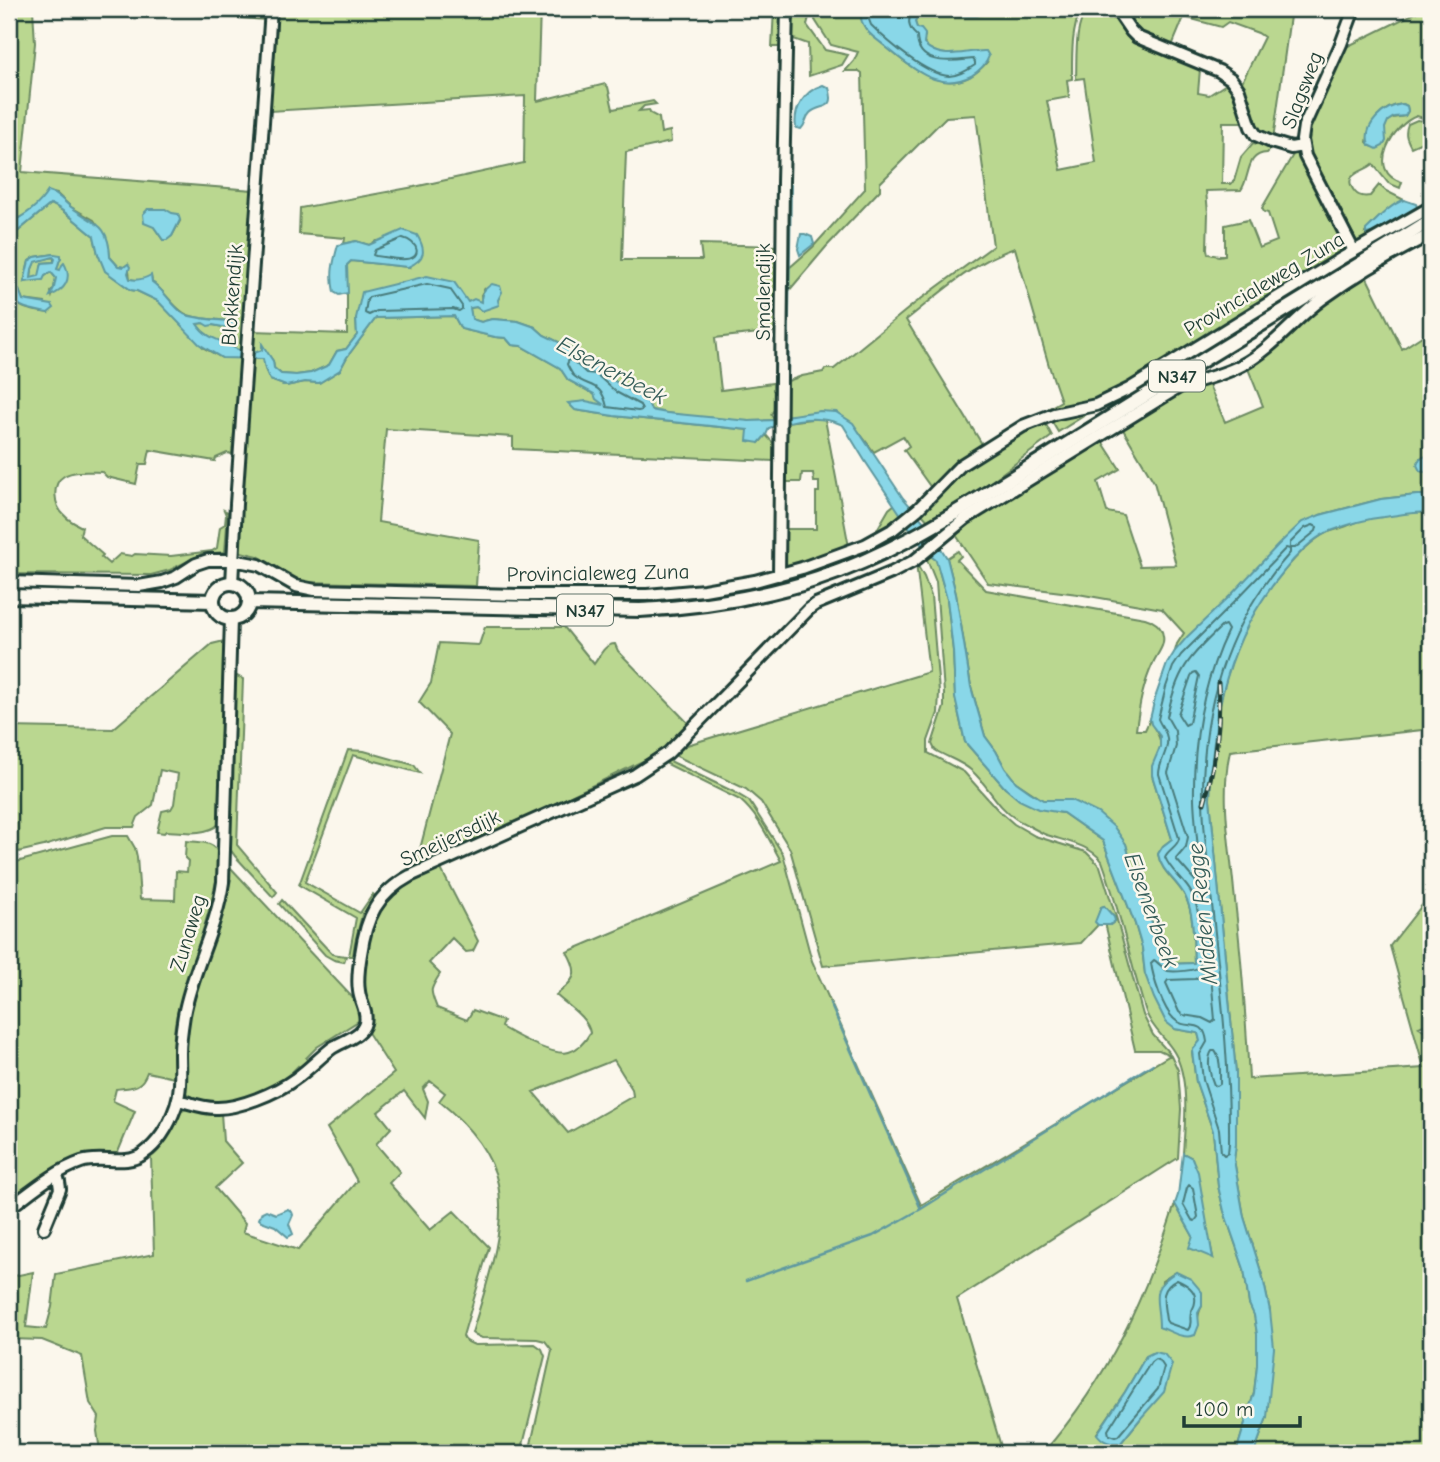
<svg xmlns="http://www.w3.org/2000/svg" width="1440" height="1462" font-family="'Comic Neue',sans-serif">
  <rect width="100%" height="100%" fill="#fbf7ec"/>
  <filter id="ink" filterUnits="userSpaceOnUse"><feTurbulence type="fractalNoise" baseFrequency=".0143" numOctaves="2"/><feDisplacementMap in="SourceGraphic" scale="14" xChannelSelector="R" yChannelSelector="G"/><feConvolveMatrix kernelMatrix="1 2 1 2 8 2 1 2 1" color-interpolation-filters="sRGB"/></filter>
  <g filter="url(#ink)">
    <path fill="#bad790" stroke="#6c8a62" stroke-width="2" fill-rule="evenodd" d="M9,9h24l2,34 -13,129 231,18 -12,163c-15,-10 -34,-14 -45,-29l7,-1 30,6 -5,-8c-12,-2 -35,-2 -44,-8 -12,-7 -20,-23 -32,-31l-1,-6c-7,4 -13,5 -21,3l-2,-15 -4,3 -6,-1 -8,-9 -2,-15 -14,-22 -23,-13 -14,-13 -9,-2 -8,11 -21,17 2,-3 -12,6zM148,209h17l15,12 -8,15 -9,4 -9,-13z
      M124,9h142v11z
      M278,9h262l-3,91 1,1 67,-17 3,3 5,22 40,-8 3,3 -12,2 -5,5 10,-1 1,3 9,5 2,15 9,-2 1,11 -45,10 -4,108h80l-2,-16 78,2 -1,85 -62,7 6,52 52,-7v7l5,4 -2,13 -5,7 3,6c-38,3 -86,-2 -123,-10l-4,-10c-19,-10 -35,-18 -49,-34l-8,2 -21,-21 -25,-12 -9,-8 -17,-6 -26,-2 -11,3 -10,-3 -1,-11 6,-1 6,4 3,-23 -4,7 1,7h-14l-112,16 1,17 -11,14 -9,2 -8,14 -18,8 -15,2 -15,-1 -7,-6 -1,-7 -11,-15v4l-3,3h-7l1,-22 94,3v-69l4,-4 57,6 -32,-26 -7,4 -13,-4 -12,3 1,-6 -46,-4 1,-26 114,-21 110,-24 1,-67 -255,15z
      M774,9h9l-1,38h-10z
      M791,9h20l-4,16 18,25 23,5 -6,10 -33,11 -1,-32 -17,-6z
      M818,9h44c-2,9 0,17 8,24 33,27 77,76 117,29l-32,-7 -17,-2 -12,-6 -3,-7 2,-4 -8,-8 -2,-6 5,-9 20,-3 23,6h12l15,-3 1,-4h90c-10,22 -9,47 -9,70l-5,1 2,17 -22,4 14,69 35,-7 -12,-85 -8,1c1,-23 -2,-51 11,-70h24l19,31 10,6 60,23 -2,24 11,2 19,-12 17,39h-22l-1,62h8l4,-3 7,-24 12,-14 20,4 -6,6c-22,1 -16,23 -26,37l-35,1 2,22 -1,36 1,5 11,2 6,-1v-30l23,-5 11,28 18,-7 -9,-28 -4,-1 -2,-4 32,-55 5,1 4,6 44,83 -5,10 -284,179 -9,-15v-9l12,-7 -12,-35 -34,-118c-41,13 -76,46 -109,72l76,124 -31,21 -19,24 -28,-39 5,-4 -6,-10 -29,16 -16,-21 -22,-19 -51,4v-34l17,-6 21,-4 2,-3h9l80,-65 79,-58 -17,-131 -30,2 -66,66v7l-54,57 -38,45v-23l25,-22 52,-58 -3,-116 -3,-2h-14l9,-10 4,-9 -27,-7 -16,-25z
      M1123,9h168l-18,131 -18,-11 -9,-37 -6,-6 24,-49 -6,-4 -30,-11 -7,5 -37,-10 -12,29 -37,-16z
      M1423,9h8v80l-4,2 4,9v19l-2,1 -12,-4c-24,8 -52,56 -15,66l-2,6 -12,-5 -15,-19c-8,8 -33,9 -18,28 4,5 9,5 15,4l9,-11 7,6 18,9c-13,5 -31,22 -39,33l5,1 8,-4 3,1 -18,11h-6l-49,-95c-4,-19 25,-78 34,-98zM1403,104l4,2 1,5 -3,5c-4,1 -8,1 -12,2 -12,3 -7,16 -8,25l-7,5 -7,-2 -4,-4c3,-20 15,-36 36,-38z
      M1417,120l7,1 7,5v18l-6,3 -3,-5 -11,5c-4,-8 -7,-13 -3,-23z
      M51,204c16,7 28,21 43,32l4,18 8,17 25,19 6,1 21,10 46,47 18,10h19l-9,96 -5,-1 -11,5 -1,3 -65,-11 -3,14h-7l-4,20 -29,-7 -5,-5c-11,0 -28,-2 -38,4 -13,8 -10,30 0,39 5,6 12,9 18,12l-2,8 23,20 -2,2 8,7 11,-10 12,2 3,-2 36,2 41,-5 5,-3 3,-21 5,-3 1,-9 -2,-5 4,2 -3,40 -23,2 -32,16 -19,5 -142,-1v-281c9,17 21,17 39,20l-3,-10 -22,-3 -4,-10 -6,-5 -4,2v-52l8,-3zM54,254l5,8 -2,7 3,2 -8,25 -1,-4 3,-4 2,-10 -5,-6 -6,4 -21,6 5,-21 6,-4z
      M54,257v5l-12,1 -2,13 -9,3 1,-10 3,-8z
      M1366,276l36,73 29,-19v125l-11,3v13l11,2v22h-14l-36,4 -61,16 -90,81 -55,55 2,-7 7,-11 -22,-24 -84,-15 -90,-11 -34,-51 18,-14 128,-80 20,31 -22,13 9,30 16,3 17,51 36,-1 -22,-83 -33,-56 58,-35 29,-8 17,39 38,-16 -16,-40 75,-63z
      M454,316l7,13 34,8 11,1 6,7 9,1 39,22 8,12 26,14 12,13 -31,3 39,6 135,14 10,13 7,-8 8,9 -1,17 -260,-12v-12l-127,-8 -8,93 101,18 -3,46 -171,-4 -13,-5 -34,-21 -17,-4 -2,-4 1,-50 11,-139h13l1,10 5,11 16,6 19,-4 14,1 21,-13 7,-13 29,-39z
      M821,418l4,1 24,128 -41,15 -22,5 -2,-38h32v-37h3v-10h-5l-1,-9h-11l-1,9h-17l1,-60z
      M1044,421l8,15 -79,59 -44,27 -8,-9 51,-54z
      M895,504l14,23 -33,17 -5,-4 18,-31z
      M1420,512l11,1v216l-201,22c-10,45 0,94 4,140 7,62 12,125 15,188l175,-11 -34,-122 41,-52v128l-12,5 8,5h4v421h-177l13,-36 3,-106 -7,-33 -19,-61 -10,-57 2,-17v-70l-26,-274c2,-84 17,-161 72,-226 11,-13 29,-33 44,-40 4,-2 10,-3 15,-5 9,-3 17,-7 25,-9 17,-4 37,-6 54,-7z
      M958,551l3,5 -4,4 29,30 159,28c8,2 17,8 18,18 2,9 -5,17 -9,25 -11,23 -15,45 -18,69h9l5,-11c3,10 12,17 10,28 -1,10 -8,17 -8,28l20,64 -9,7 -5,8c3,18 19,27 27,42 10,19 8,46 9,67l-25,1 -6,-7 -1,-15 -12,-24 -18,-52 -6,-22 -55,-44h-28l-27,-18 -11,-14 -9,-17 -11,-15 -14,-50 -15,-92 -9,-36z
      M928,554l8,6 11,39 6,52 2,46 10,45 40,46 51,24 7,1 40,28 32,83 7,24 3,26 30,55 23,4 2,8 -8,11 4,30 17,49 5,55 6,25 20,58 5,35 5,10 3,20v31l-3,28 -18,60h-137l-6,-3 -8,1 -2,2h-40c67,-77 101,-152 132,-249l18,32 20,21 -21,-99 -9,-5c2,-29 7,-75 -9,-101 -9,-15 -22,-23 -28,-40 -16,-50 -26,-102 -44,-151 -13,-17 -39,-20 -58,-27 -9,-5 -19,-10 -28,-15 -19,-12 -28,-34 -44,-48 -11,-10 -24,-13 -37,-21l-3,-6 12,-37v-14l-8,-111 -10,-25zM1176,1272l26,34c-6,10 -3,17 -7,29l-36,-8 3,-46zM1146,1356l-5,62 -21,26 -23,-11 28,-41z
      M916,563l8,14 7,19 8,96 -1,21 -10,28v12l36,19 33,37 17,15 21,12 51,16 14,14 17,54 26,95 10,20 18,20 7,15 3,39 -3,49 -221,141 46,154h-474l23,-103 -7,-9 -8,-2 -55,-1 -6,-2 -4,-3c13,-44 35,-103 26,-149 -7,-34 -33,-62 -59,-83l6,-8 -15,-12 -7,8 5,12 -3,17 -21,-27 -26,21 13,16 -15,16 24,28 -11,11 41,47 24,-19 35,36 -26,89c2,6 7,7 12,9l60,-1 7,5 3,7 -24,97h-325l-21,-8 -75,6 -3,-20 2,-14 -9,-14 -8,-47 -40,-16 -32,-1 -1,-5v-57l24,-5 -7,55 20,2 6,-22 4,-33 98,-20 -3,-97c18,-10 21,-46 36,-48 8,-2 26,3 34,4l2,28 19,22 -27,25 30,35 -2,9 55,18 59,-69 -30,-53 67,-55 -27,-42 4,-10 -9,-41 10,-63 22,-27 47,-21 37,72 -5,10 -7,1 -14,-14 -23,25 11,11c-11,17 -10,16 -3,34l30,12 6,-10 30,11 -2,6c14,8 54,30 68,25 10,-3 16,-10 21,-19 -2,-15 -23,-28 -34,-38 19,-15 24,-21 11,-43l214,-91c-12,-21 -22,-45 -41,-61l-73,-36 1,-4 64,31 17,10 34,53 29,107 109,244 249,-150 -11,-5h-24l-29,-123v-2h4l5,-4 -1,-4 -10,-11 -3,1 -5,15 2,3 -17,18 -258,23 -33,-117 -29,-47 -15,-13 -76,-36 7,-5 252,-76zM614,1060l18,29 1,7 -65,37 -35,-41z
      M485,627h79l30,37c6,-8 10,-20 21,-20l3,7 73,75 -27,23 -17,10 -233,113 36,-138 -31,-32 12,-19 8,-40 40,2z
      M224,641l-6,181 1,2c-13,12 -35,8 -53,7l-2,2 -7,-1 5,-21 9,-2 3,-5 4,-30 -18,-4 -7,35 -15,12 -4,10h-28l-62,19 -35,8v-127l104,2 99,-85z
      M233,674l10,5 -6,166 40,47 -4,5 -38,-41 -7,-10z
      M348,750l16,1 50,14 6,8 -67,-18 -48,127 55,31 13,-19 3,3 -14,18 -7,27 -2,14h-4l7,-38 -57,-33z
      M112,836h16l7,12 2,9 3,42 35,1 1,-29 11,1 1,-11 -3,-3 1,-17c9,1 25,0 30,8 13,20 -33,137 -39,165 -5,21 -3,43 -3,64l-27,-6c-6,17 -15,15 -31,17l-3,12 22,10 -19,46 -27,-1 -80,46v-338z
      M230,867l122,130 8,18 3,1 -2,8 -4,-2 -40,25 -11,11 3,4 -8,7 -3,-3c-4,4 -8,8 -12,12 -21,17 -78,37 -100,15l1,-57 4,-28 40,-128 -3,-2z
      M282,900l50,54 14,2 -2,6 -10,-2 -9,-5 -46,-51z"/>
    <path fill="#89d7e8" stroke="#5f99a0" stroke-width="2" fill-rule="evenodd" d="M862,9h129l-1,4 -15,3h-12l-23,-6 -20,3 -5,9 2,6 4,1 4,5 -1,10c18,18 41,6 62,7l3,5c-3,9 -10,15 -18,20 -34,17 -60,-9 -85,-29 -8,-7 -19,-13 -23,-23 -3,-5 -2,-9 -1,-15z
      M823,85l6,3c8,24 -9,15 -19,25 -5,5 -3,10 -9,16l-5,-1c-3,-19 8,-37 27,-43z
      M1403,104l4,2 1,5 -3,5 -11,1 -6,4 -3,7 1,13 -3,5 -6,3 -8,-4c-7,-20 15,-39 34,-41z
      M789,185h2l-3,197h-3z
      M48,191c11,3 14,9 23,16 23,17 38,16 39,50l8,9 6,1 4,-3 2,3 -2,6 2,6c8,2 14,0 21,-4l1,7c12,8 21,25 32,32 10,5 39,6 51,8l-2,7 -20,-4 -5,1 -5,-3 -6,1c7,11 16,14 28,19 14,6 21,15 37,7v-6l11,17 1,7 7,6 15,1 15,-2 18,-8 8,-14 9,-2 11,-14 -1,-17 6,-26 65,-16 27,6 14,20 6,-3 7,3c0,-9 3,-13 11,-18l8,2 2,6 -4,8 1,5 -17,6 -6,-4 -6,1 2,11 9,3 11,-3 26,2 17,6 9,8 25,12 21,21 8,-3c14,17 30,25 49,35l4,10 16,3 82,8 28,-1 8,-4 35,-5 16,1 17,11 50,75 22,25 22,35 9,36 15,93 14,49 11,15 9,17 11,14 14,10 13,8h28l27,13 16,14 12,17 6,22 18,52 12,25 1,14 6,7 25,-1c-1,-22 1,-48 -9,-67 -8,-16 -24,-24 -27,-42l5,-8 9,-7 -20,-64v-9l8,-19v-11l-9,-12 -1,-5 5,-21 12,-34 8,-13 12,-14 43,-41 48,-51 24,-23 18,-7 61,-16 36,-4h14v18c-16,-2 -31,2 -47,4 -20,2 -38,8 -56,15 -16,7 -34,26 -44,39 -56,66 -72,143 -74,228l26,274v70l-2,17 10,57 19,61 7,33 4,37 -7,69 -13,36h-18l18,-60 3,-28v-31l-3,-19 -5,-11 -5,-35 -20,-58 -6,-25 -5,-55 -17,-49 -4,-31 8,-10 -2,-8 -23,-4 -9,-7 -12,-24 -9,-24 -3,-26 -7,-24 -32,-83 -40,-28 -25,-4 -19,-9 -14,-12 -40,-46 -10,-45 -2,-46 -6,-52 -11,-39 -8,-6 -19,-27 -44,-66 -22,-36c-25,-11 -49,-6 -74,3l-3,7 -7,8 -12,-2 1,-11 -134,-14 -39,-6 -7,-7 18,-2 18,4 -8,-6 -2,-5 -26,-14 -8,-12 -39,-22 -9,-1 -6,-7 -11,-1 -34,-8 -7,-13 -78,2 -29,39 -7,13 -21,13 -14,-1 -19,4 -16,-6 -5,-11 -2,-10 -41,-1 -23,-14 -41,-43 -21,-10 -6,-1 -26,-19 -7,-17 -4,-18c-15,-11 -27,-25 -43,-32l-34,28 -8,3v-12c16,-7 29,-16 39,-32z
      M1404,200l12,4 2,6 -37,21 -15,3v-4c11,-10 23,-25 38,-30z
      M148,209h17l7,4 6,1 2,6 -8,16 -5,4h-4l-9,-13 -10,-4 -1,-9z
      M403,230l14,5c9,15 9,24 -9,32l-57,-6 -4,4 1,28 -9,2 -5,-3c-4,-18 -1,-29 4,-47l18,-4 13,4z
      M801,234h4l7,3 2,7 -14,11 -2,-6z
      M54,254l7,1v4l-2,3 -2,7 3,1 2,-5 2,-2c9,16 1,27 -14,33l4,-8 2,-10 -5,-6 -6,4 -2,4 -19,2 5,-21 6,-4zM53,257l2,2 -1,3 -12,1 -3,13 -8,2 1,-9 3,-7z
      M13,284l6,6 4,10 29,5 2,3 -6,5c-17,-3 -38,-5 -39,-26z
      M1431,455v18l-11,-2 -3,-6 3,-7z
      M1104,906l10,11 1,4 -5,4h-12l-3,-3 6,-15z
      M1183,1153l9,5 6,14 15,86 -24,-10 4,-12 -18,-32 3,-9z
      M288,1209l4,3 1,3 -4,9 4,10 -5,3 -13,-11 -14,-5 -2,-2 3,-7 4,-2 10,4z
      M1176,1272l15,7 11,13v14l-4,7 1,12 -4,10c-12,5 -24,-4 -36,-8 0,-29 -12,-37 17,-55z
      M1154,1352l10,2 8,10 -8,28 -23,26 -21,26c-10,0 -17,-2 -23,-10l28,-42 21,-36z"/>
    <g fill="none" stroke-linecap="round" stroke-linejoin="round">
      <path stroke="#497b7c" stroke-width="2" d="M869,9l-1,8 3,8c16,16 55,50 78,51 9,0 19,-6 26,-11v-3l-2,-3c-21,2 -56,8 -56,-23 -10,-8 -10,-17 -3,-27
        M403,238c15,4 20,20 3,21 -10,1 -21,-2 -30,-3l-3,-1 2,-5z
        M427,284l23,5 12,17v3l-3,2 -6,-2 -76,2 -8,4 -4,-2 2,-13 2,-3z
        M569,360h3l14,13 10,1 20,18 24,13 2,5 -4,1 -31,-4c-6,-27 -19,-18 -34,-32 -1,-1 -6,-10 -6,-11z
        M1313,525l4,2 -1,4 -21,17h-5v-5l15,-15z
        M1286,548l4,1v4c-63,69 -88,151 -87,244 0,36 6,71 9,107 8,79 18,159 17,239l-1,10 -4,2 -3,-3 -2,-23 -16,-49 -3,-26 7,-12c-3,-26 -20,-10 -33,-23 -11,-10 -21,-41 -23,-56l3,-3c4,2 9,9 14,11 5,1 28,0 31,-4 1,-1 1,-4 2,-6 -1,-21 1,-47 -9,-67 -7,-14 -22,-23 -27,-37 3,-8 13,-10 14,-19l-20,-64c0,-14 12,-25 7,-40 -2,-5 -6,-10 -8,-15l8,-32 7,-20 8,-12 54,-54z
        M1225,625l3,5c-25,52 -35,111 -34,169 1,27 5,54 7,81l-3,4 -22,-25 10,-12 2,-10 -20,-64 8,-27 -1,-15 -8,-14c10,-47 21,-59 55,-91z
        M1196,672l3,4 -10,47 -4,2 -7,-11 13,-38 2,-3z
        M1206,973h3l2,3 4,44 -3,3 -10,-5 -19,-3 -4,-3 -13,-29 2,-3 27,-1z
        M1215,1051c6,7 5,23 5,33l-3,2 -3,-1c-4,-9 -8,-25 -2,-34z
        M1189,1185l4,3 5,29 -3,4 -3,-1 -9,-16 4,-16z
        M1177,1280c9,4 20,10 18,22 0,4 -3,7 -4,11 -2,8 2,10 -3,17l-20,-7 -2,-3c-2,-17 -8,-31 11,-40z
        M1155,1359l5,2 4,6 -6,22 -40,47 -3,1 -6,-2 -1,-5 43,-68z"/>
      <path stroke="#5f99a0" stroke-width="2.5" d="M921,1209l232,-145
        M746,1281l127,-45 48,-27 -91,-206"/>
      <g stroke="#1f3d34" stroke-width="16">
        <path id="minor" d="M1116,9l15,22 6,6 82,34 12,8 8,11 12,37 5,8 15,7 20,6 11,-2
          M1354,251l-49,-95 -3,-16 2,-14 37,-82 13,-35
          M779,575l4,-393 4,-173
          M9,582l130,4 23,-4 14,-5 20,-13 12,-4h25l26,5 37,21 19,4 204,5h128l57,-5 51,-9 47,-13 63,-23 27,-15 26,-21 43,-44 62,-39 31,-12 42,-9 33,-16 213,-131 89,-51
          M232,584l4,-80 35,-495
          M178,1100c12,3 24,8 37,8 23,1 61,-15 80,-29 13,-9 24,-21 37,-31 11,-7 30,-12 33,-25 3,-11 -5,-21 -6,-32 -2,-12 0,-25 2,-37 5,-37 16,-60 49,-78l225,-101 33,-22 141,-144 7,-5 75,-31 23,-12 51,-42 216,-133c21,-6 42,-11 61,-21 32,-17 54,-48 83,-68 33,-24 70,-45 106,-63
          M9,1208c22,-16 46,-37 72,-46 20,-7 44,5 62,-8 16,-11 27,-31 33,-48 6,-18 4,-36 4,-53 0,-13 2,-25 4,-38 8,-45 33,-87 39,-133l8,-263
          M44,1228l16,-39 -1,-7 -2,-7"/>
      </g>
      <g stroke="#1f3d34" stroke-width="18">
        <path id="major" d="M213 601a18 18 0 1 1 36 0a18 18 0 1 1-36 0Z
          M9,596l204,5
          M249,602l391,8c61,-3 120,-12 178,-31 64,-21 122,-56 179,-92 48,-29 96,-59 144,-89 97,-60 194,-118 290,-178"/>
      </g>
      <use href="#minor" stroke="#fbf7ec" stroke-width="10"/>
      <use href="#major" stroke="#fbf7ec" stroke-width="12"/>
      <g stroke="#1f3d34" stroke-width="5">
        <path id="rail" d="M1204,803c11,-39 17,-79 14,-120"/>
      </g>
      <use href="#rail" stroke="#fbf7ec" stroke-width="2.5" stroke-dasharray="8" stroke-linecap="butt"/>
    </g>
  </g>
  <g text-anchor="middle" stroke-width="5" stroke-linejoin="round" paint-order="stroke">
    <g fill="#fbf7ec" stroke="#61756b" stroke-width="2">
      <rect x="1149" y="360.5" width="56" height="31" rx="5"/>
      <rect x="557" y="594.5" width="56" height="31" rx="5"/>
    </g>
    <g font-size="19" font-weight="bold" fill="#1f3d34">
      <text x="1177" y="383">N347</text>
      <text x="585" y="617">N347</text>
    </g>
    <g font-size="21" fill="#1f3d34" stroke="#fbf7ec">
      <text transform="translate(1302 90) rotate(-69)" y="7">Slagsweg</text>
      <text transform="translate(1264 284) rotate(-31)" y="7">Provincialeweg Zuna</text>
      <text transform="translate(763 292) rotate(-90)" y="7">Smalendijk</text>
      <text transform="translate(232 295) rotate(-86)" y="7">Blokkendijk</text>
      <text transform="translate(598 573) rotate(-1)" y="7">Provincialeweg Zuna</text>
      <text transform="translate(450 838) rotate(-25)" y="7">Smeijersdijk</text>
      <text transform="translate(188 933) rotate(-73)" y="7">Zunaweg</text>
    </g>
    <g font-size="23" font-style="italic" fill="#345c58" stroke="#fbf7ec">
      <text transform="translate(612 370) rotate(28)" y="8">Elsenerbeek</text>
      <text transform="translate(1152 910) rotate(70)" y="8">Elsenerbeek</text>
      <text transform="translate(1202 914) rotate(-96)" y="8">Midden Regge</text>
    </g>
  </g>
  <rect width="1440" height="1462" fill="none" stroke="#fbf7ec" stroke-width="35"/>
  <rect x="18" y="18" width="1405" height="1427" fill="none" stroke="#1f3d34" stroke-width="2.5" filter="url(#ink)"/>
  <path d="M1184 1416v10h116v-10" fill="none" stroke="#1f3d34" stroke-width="3.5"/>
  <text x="1195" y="1416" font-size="21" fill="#1f3d34" stroke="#fbf7ec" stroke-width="5" paint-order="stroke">100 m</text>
</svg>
